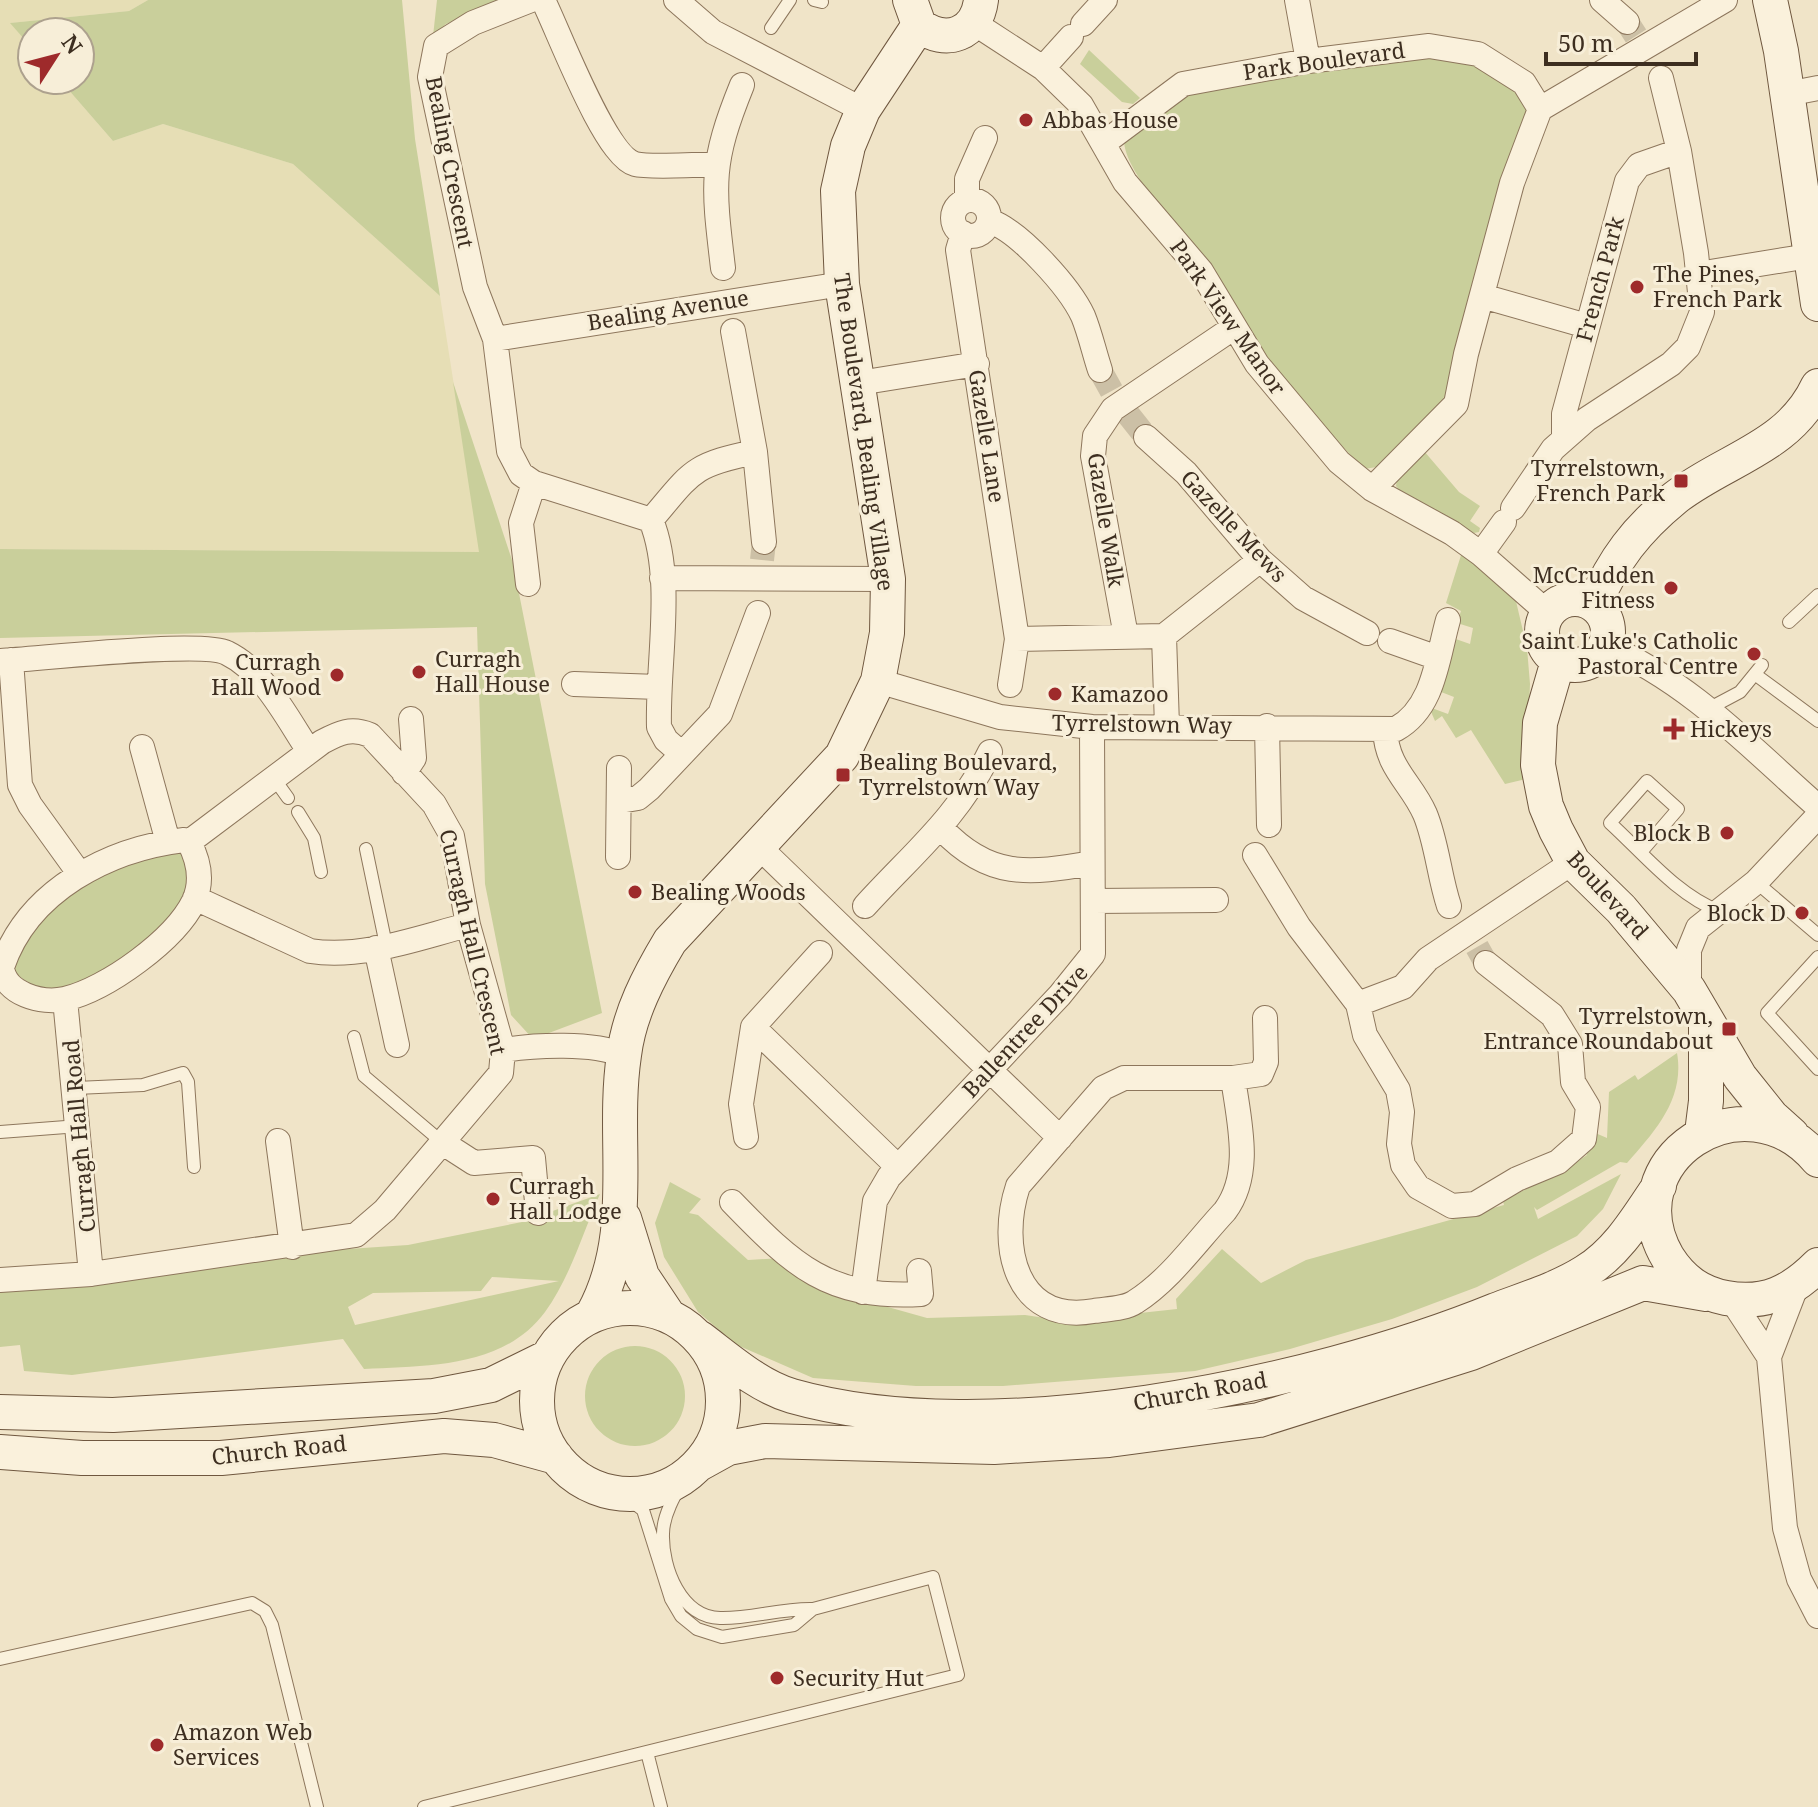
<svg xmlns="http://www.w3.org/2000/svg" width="1818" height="1807" font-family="'Noto Serif',serif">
  <rect width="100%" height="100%" fill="#f0e4c8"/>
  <path fill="#e6deb5" d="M0,0h148l-19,11 -118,12 21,25v32h28l53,61 50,-17 130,40 147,132 40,256 -480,-3z"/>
  <path fill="#c9cf9b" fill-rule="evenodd" d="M148,0h254l13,139 25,157 -147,-132 -130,-40 -50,17 -53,-61h20v-48h-48v16l-22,-25 119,-12z
    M437,0h66l-57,24 -13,12z
    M1089,50l51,48 -7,6 -11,-2 -42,-38z
    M1434,52c53,11 62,15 97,56l-86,293 -62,65 -19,3c-32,-33 -63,-66 -90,-102 -26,-35 -45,-74 -71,-108 -21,-29 -81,-88 -79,-121l63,-50z
    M453,382l60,181 89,450 -69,26 -22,-24 -26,-131 -8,-257 -477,11v-89l479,3z
    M1424,451l35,41 21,14 -10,15 10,7 -1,4 -5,1 -73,-41 -5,-6 2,-13z
    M1462,552l53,45 12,51 3,36 -4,95 -21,5 -34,-54 -15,8 -14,-22 -7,5 -6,-14 19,7 6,-17 -18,-7 14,-53 20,7 3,-16 -16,-5 4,-12 -15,-8z
    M178,852l8,3 5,31c-9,13 -17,29 -27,41 -8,9 -21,16 -30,23 -34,25 -83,61 -120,21l7,-28 45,-52 57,-30z
    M1677,1053c8,46 -22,78 -50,110l-7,-1 -83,48 -3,-3 4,12 83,-45 -18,35 -26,27 -100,51 -85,32 -102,30 -95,22 -192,15h-87l-103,-8 -76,-33 -39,-33 -34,-55 -9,-34 15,-41 31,17 -12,14 9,2 50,45 33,-2 82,42 64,18 98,-3 41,6 111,-12 -1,-10 46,-50 39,34 45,-23 198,-55 -1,-4 29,-15 -3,-7 21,-8 3,7 34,-23 -4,-6 10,-17 14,6 2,-46 26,-17 3,5z
    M600,1194c-17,38 -30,84 -55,118 -41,56 -119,54 -181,57l-21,-30 -271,36 -48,-4 -4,-26 -20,2v-62l213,-27 195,-13 114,-23zM492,1277l67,4 -204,44 -7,-18 25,-14 108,-2z
    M585 1396a50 50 0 1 1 100 0a50 50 0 1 1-100 0Z"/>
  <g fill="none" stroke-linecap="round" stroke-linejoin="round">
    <path stroke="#ccc0a6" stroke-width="24" stroke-dasharray="24 12" stroke-linecap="butt" d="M1627,22l9,14
      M1100,370l16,29
      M1127,413l19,24
      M762,560l2,-18
      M1477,947l9,16"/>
    <g stroke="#8d765c" stroke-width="14">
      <path id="lane" d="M814,0l8,2
        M771,28l19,-28
        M1789,622l29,-27
        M1756,675l62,46
        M1708,709l32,-17 22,-27
        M273,777l15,21
        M298,812l16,26 7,34
        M366,849l20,96
        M1641,852l37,-43 -31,-28 -37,42c33,30 68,73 109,88
        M1756,882l62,53
        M1818,957l-51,56 51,56
        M354,1037l10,39 79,67
        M76,1088l67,-3 40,-12 5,9 6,85
        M0,1132l79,-6
        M622,1494l21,16 28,89 10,17 16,13 25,8 72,-12 19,-16c-32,-1 -63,10 -93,9 -39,-1 -58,-50 -57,-84 0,-20 13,-41 23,-58
        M0,1659l252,-56 13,8 7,14 45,182
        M647,1752l14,55
        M424,1807l534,-132 -25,-98 -120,32"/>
    </g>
    <g stroke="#8d765c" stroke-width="26">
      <path id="street" d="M531,0l-58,23 -37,23 -6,31 45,210 20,52 14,112 12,23 13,9 117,37c24,59 6,143 8,207l7,13 16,14
        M543,0c16,32 62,156 92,164 15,4 61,0 80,1
        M676,0l37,32 150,78
        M1297,0l11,61
        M1602,0l25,22
        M974,23l69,45 38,37 44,77 76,89 56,93 82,98 33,27 80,44 29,21 67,59
        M1083,24l22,-24
        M1043,68l28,-31
        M1787,94l31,-6
        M1104,143l79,-59 125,-23 121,-15 49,8 46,29 16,26
        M967,200v-21l18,-41
        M953 218a18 18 0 1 1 36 0a18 18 0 1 1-36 0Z
        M989,221c30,9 81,67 94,95 7,17 11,36 17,54
        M963,233l-5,17 59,389 -7,46
        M723,268c-10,-84 -13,-104 19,-183
        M1698,274l111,-18
        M1482,296l105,30
        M733,331l22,121 9,90
        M495,339l347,-55
        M859,383l118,-19
        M1146,437l40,36 74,87 43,38 64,35
        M1564,439v-25l63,-233 12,-16 40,-14
        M1372,489l84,-85 10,-50 46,-171 28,-74 185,-109
        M1513,508l40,-59 34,-30 84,-55 17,-17 14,-35 -6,-59 -17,-102 -18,-73
        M651,520c41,-48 40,-55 104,-68
        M1481,554l23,-32
        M662,578l226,1
        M528,584l-7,-61 13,-40
        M1126,636l-33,-180 2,-20 18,-27 120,-81
        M1164,636l96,-76
        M1164,636l3,90
        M1017,639l147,-3
        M1390,641l48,17
        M1606,646c83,35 145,102 212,161
        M11,660l9,125 10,20 49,68
        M0,661c39,-2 202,-21 227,-8 37,18 60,65 82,98
        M878,681l122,36 92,10 304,2c38,-21 41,-70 52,-109
        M574,684l84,3
        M1267,726l2,99
        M1385,730c2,39 26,52 40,84 12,29 14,62 24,92
        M142,747l26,95
        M404,773l10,-15 -3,-39
        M620,801l18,-3 11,-9 71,-75 38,-101
        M942,829c47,50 87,45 150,34
        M184,840l5,2c10,19 14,39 5,59 -19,39 -87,88 -129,98 -23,5 -61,-5 -63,-32 26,-77 107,-118 182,-127z
        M758,846l302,292
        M1255,855l44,72 59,77 7,31 33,55 4,22 -3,32 4,21 15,22 34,19 23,-2 42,-25 41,-17 26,-23 4,-32 -15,-25 -3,-38 -18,-29 -66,-52
        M618,857l1,-89
        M195,898l115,53c53,8 107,-13 158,-26
        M1094,901l122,-1
        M865,906c49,-54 92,-87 125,-154
        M376,948l21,97
        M1689,990v-40l9,-22 58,-46 62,-66
        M65,999l26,275
        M1358,1004l45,-17 25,-28 145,-97
        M753,1027l144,139
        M503,1050c32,-5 90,-8 120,5
        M1233,1078c6,44 20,95 -8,133 -28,30 -55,69 -90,91 -10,7 -29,7 -41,9 -78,14 -96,-65 -76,-125l85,-98 21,-10h109l28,-4 5,-12 -1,-44
        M746,1137l-5,-33 12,-77 67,-74
        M278,1141l14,106
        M443,1143l31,20 59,-5 5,55
        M732,1202c62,64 96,97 189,92l-2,-23
        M0,1280l91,-6 265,-39 29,-25 116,-137 2,-23 -35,-125 -16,-89 -18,-32 -64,-69c-19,-8 -31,-2 -48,7l-133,100
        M1796,1287l-27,70 16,171 14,51 19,37
        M863,1292l12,-91 14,-24 171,-182 33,-41 -1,-227
        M1731,1299l38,58"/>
    </g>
    <g stroke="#6f573f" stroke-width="36">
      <path id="secondary" d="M910,0l9,25c27,21 58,9 62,-25
        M1770,0l11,51 37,253
        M1542 632a33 33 0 1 1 66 0a33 33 0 1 1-66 0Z
        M1594,605c20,-46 42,-75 81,-107 50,-39 114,-50 143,-112
        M1558,661l-18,62 -2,42 8,41 10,24 17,32 48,47 68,81 51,87 32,40 20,18
        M1702,1133l4,-32v-75
        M1818,1160c-74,-88 -207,1 -150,98 14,22 32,35 58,40 39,7 65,-6 92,-33
        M624,1218l18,58 26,39
        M537 1401a93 93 0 1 1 186 0a93 93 0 1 1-186 0Z
        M593,1314c45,-82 18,-172 31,-259 5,-41 25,-79 46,-114l172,-185 36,-75 9,-48 1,-54 -46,-295 -4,-93 10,-45 15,-36 56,-85
        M700,1338c28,21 58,48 92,58 197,56 517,-10 704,-86 29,-11 62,-21 89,-38 33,-20 53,-55 74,-86
        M0,1412l113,3 321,-19 57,-11 55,-27
        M0,1452l82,6h139l223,-22 50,4 62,17
        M699,1464l29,-16 37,-7 229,6 115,-7 150,-20 212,-67 172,-70 63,11"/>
    </g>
    <use href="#lane" stroke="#faf1dc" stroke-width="12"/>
    <use href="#street" stroke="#faf1dc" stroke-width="24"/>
    <use href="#secondary" stroke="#faf1dc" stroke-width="34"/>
  </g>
  <g fill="#9e2a2b" stroke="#f7eed8" stroke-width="3">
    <circle cx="1026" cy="120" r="8"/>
    <circle cx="1637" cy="287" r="8"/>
    <rect x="1673" y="473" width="16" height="16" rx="4"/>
    <circle cx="1671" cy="588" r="8"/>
    <circle cx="1754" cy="654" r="8"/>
    <circle cx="419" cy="672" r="8"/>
    <circle cx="337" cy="675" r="8"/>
    <circle cx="1055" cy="694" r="8"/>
    <path d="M1670 717h8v8h8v8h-8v8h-8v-8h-8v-8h8z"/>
    <rect x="835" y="767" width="16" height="16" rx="4"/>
    <circle cx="1727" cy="833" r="8"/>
    <circle cx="635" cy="892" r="8"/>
    <circle cx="1802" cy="913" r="8"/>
    <rect x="1721" y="1021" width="16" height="16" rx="4"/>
    <circle cx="493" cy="1199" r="8"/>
    <circle cx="777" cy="1678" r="8"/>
    <circle cx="157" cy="1745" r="8"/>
  </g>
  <g text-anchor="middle" stroke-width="6" stroke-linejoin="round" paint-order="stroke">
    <g font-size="22" fill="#3d2e20" stroke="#f7eed8">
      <text transform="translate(1324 61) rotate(-8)" y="8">Park Boulevard</text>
      <text transform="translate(450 162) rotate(79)" y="8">Bealing Crescent</text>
      <text transform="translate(1600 279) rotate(-75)" y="8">French Park</text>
      <text transform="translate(668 310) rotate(-9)" y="8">Bealing Avenue</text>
      <text transform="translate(1228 317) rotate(55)" y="8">Park View Manor</text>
      <text transform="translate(864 432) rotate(82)" y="8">The Boulevard, Bealing Village</text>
      <text transform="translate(987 436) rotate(81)" y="8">Gazelle Lane</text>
      <text transform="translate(1106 520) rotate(81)" y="8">Gazelle Walk</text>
      <text transform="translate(1234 526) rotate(47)" y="8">Gazelle Mews</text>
      <text transform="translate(1142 724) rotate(1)" y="8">Tyrrelstown Way</text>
      <text transform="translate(1608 895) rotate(48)" y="8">Boulevard</text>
      <text transform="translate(473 942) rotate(77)" y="8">Curragh Hall Crescent</text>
      <text transform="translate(1025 1031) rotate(-47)" y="8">Ballentree Drive</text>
      <text transform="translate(79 1136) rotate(-95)" y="8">Curragh Hall Road</text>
      <text transform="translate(1200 1391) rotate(-10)" y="8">Church Road</text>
      <text transform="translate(279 1450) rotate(-6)" y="8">Church Road</text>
    </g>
    <g font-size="22" fill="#3d2e20" stroke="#f7eed8" text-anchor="start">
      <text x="1042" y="128">Abbas House</text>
      <text x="1653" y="282">The Pines,<tspan x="1653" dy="25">French Park</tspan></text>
      <text x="1665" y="476" text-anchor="end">Tyrrelstown,<tspan x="1665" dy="25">French Park</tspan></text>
      <text x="1655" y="583" text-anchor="end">McCrudden<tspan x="1655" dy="25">Fitness</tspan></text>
      <text x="1738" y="649" text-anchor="end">Saint Luke's Catholic<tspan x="1738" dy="25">Pastoral Centre</tspan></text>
      <text x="435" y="667">Curragh<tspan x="435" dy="25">Hall House</tspan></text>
      <text x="321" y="670" text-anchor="end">Curragh<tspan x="321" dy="25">Hall Wood</tspan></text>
      <text x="1071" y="702">Kamazoo</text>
      <text x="1690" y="737">Hickeys</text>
      <text x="859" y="770">Bealing Boulevard,<tspan x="859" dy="25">Tyrrelstown Way</tspan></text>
      <text x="1711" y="841" text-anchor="end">Block B</text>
      <text x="651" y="900">Bealing Woods</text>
      <text x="1786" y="921" text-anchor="end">Block D</text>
      <text x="1713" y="1024" text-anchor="end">Tyrrelstown,<tspan x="1713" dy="25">Entrance Roundabout</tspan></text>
      <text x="509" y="1194">Curragh<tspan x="509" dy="25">Hall Lodge</tspan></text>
      <text x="793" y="1686">Security Hut</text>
      <text x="173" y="1740">Amazon Web<tspan x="173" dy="25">Services</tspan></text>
    </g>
  </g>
  <g transform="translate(56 56) rotate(54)"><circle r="38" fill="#f7eed8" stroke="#ada18e" stroke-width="2"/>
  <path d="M0-6L14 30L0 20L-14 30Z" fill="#9e2a2b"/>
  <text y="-12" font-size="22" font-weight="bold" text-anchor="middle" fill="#3d2e20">N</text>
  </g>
  <path d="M1546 52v12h150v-12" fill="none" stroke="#3d2e20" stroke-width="4"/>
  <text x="1558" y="52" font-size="24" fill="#3d2e20" stroke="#f7eed8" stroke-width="6" paint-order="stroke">50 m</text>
</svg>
